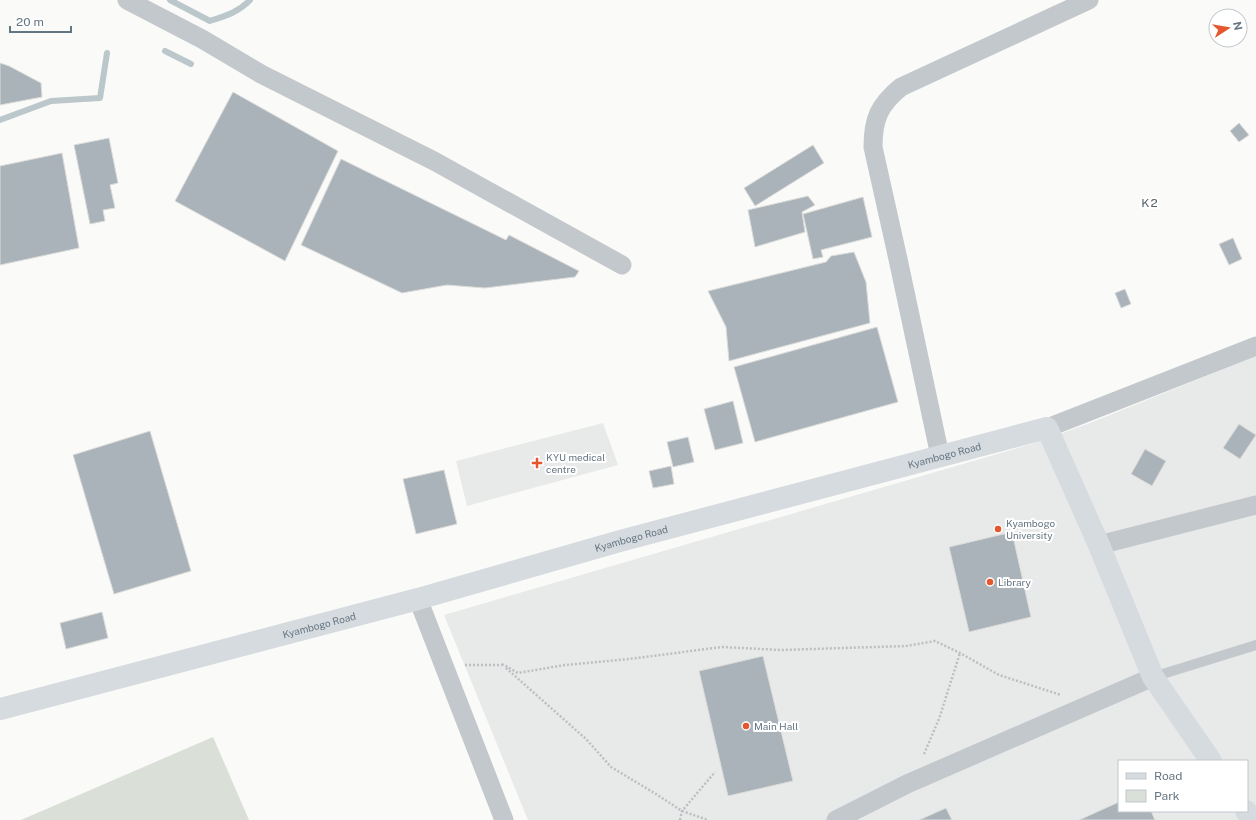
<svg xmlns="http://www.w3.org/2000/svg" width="1256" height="820" font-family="'Public Sans',sans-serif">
  <rect width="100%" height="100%" fill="#fafaf8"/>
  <path fill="#e8e9e9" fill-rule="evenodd" d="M1256,356v464h-728l-84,-205 591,-172 55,-20zM1119,761h128v50h-128z
    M603,423l15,42 -151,41 -11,-45z"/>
  <path fill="#dadfd7" d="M213,737l36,83h-228z"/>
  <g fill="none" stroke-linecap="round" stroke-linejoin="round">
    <path stroke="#bbc7cb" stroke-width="6" d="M170,0l40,21c15,-5 29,-9 40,-21
      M165,51l26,13
      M0,120l51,-19 49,-3 7,-45"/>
  </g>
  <path fill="#aab3b9" stroke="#dcdcda" d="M0,63l9,3 32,17 1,14 -42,8z
    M233,92l105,59 -53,110 -110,-60z
    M1239,123l10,12 -10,7 -9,-11z
    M109,138l9,45 -8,2 5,23 -12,2 2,11 -15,3 -16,-79z
    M813,145l11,18 -69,43 -11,-18z
    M62,153l17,95 -79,17v-99z
    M341,159l165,81 3,-5 70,36 -4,6 -90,11 -38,-3 -45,8 -101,-48z
    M808,196l7,9 -13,7 3,20 -50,15 -7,-37z
    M863,197l9,40 -51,13 2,7 -10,2 -10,-45z
    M1233,238l9,21 -13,6 -10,-21z
    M854,252l12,30 4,41 -141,38 -3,-34 -18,-36 118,-29 5,-6z
    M1125,289l6,15 -10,4 -6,-15z
    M877,327l21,75 -143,40 -21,-75z
    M733,401l10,42 -28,7 -11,-41z
    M1239,424l17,11 -16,24 -17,-11z
    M150,431l41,140 -77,23 -41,-139z
    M688,437l6,25 -21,5 -6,-25z
    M1145,449l21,12 -14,25 -21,-12z
    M671,466l3,18 -21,4 -4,-17z
    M444,470l13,54 -41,10 -13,-55z
    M1012,532l19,85 -62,15 -20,-85z
    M102,612l6,26 -42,11 -6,-26z
    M763,656l30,125 -65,15 -29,-125z
    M1119,802v9h32l4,9h-76z
    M946,808l6,12h-33z"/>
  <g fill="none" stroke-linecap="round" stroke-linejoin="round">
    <path stroke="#bbbfc2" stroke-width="2.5" stroke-dasharray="2 2" stroke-linecap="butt" d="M502,664l16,9 47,-8 64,-6 93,-12 59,3 125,-4 29,-5 25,12 39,22 62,20
      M465,665h37
      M506,668l80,71 25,28 45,27 26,17 26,9
      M924,754l15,-35 21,-66
      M680,820l2,-9 33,-39"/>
    <path stroke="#c3c8cc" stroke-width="10" d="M1153,677l103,-32"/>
    <path stroke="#c3c8cc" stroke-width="19" d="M127,0l75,39 59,35 173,87 188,104
      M1047,428l209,-82
      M940,456l-42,-197 -25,-112c0,-28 6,-42 28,-60l188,-87
      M1099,545l157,-40
      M418,599l86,221
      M836,820l71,-36 246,-107"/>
    <g stroke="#d6dbdf" stroke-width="22">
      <path id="s1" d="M0,709l418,-110 202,-58 427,-113 52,117 54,132 58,84"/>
      <path d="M1246,811l6,9"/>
    </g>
  </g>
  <g fill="#e4572e" stroke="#fff" stroke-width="1.5">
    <path d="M535 457h4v4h4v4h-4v4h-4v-4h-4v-4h4z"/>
    <circle cx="998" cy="529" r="4"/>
    <circle cx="990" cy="582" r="4"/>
    <circle cx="746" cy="726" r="4"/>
  </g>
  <g text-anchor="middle" stroke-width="4" stroke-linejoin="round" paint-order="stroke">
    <g font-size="10" fill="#657683" stroke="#fff">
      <text dy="4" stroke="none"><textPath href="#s1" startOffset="978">Kyambogo Road</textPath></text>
      <text dy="4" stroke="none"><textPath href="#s1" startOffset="654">Kyambogo Road</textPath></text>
      <text dy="4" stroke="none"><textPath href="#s1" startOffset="330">Kyambogo Road</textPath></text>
    </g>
    <g font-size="10" fill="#657683" stroke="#fff" text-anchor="start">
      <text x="546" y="461">KYU medical<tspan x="546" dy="12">centre</tspan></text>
      <text x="1006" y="527">Kyambogo<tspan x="1006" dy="12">University</tspan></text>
      <text x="998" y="586">Library</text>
      <text x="754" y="730">Main Hall</text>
    </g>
    <g font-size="12" letter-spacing="1" fill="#57646e" stroke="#fff">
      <text x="1150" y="207">K2</text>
    </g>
  </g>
  <rect x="1118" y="760" width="130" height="52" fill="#ffffff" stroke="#c1c8cd"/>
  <rect x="1126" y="773" width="20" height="6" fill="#d6dbdf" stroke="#c1c8cd"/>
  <text x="1154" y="780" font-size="12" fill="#657683">Road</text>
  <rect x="1126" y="790" width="20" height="12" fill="#dadfd7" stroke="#c1c8cd"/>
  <text x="1154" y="800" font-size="12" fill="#657683">Park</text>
  <g transform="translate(1228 28) rotate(78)"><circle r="19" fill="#ffffff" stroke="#c1c8cd"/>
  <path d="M0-3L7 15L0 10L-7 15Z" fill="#e4572e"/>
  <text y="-6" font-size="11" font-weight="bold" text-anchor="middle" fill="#657683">N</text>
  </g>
  <path d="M10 26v6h61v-6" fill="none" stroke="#657683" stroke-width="2"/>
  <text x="16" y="26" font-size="12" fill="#657683" stroke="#ffffff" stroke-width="3" paint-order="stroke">20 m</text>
</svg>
